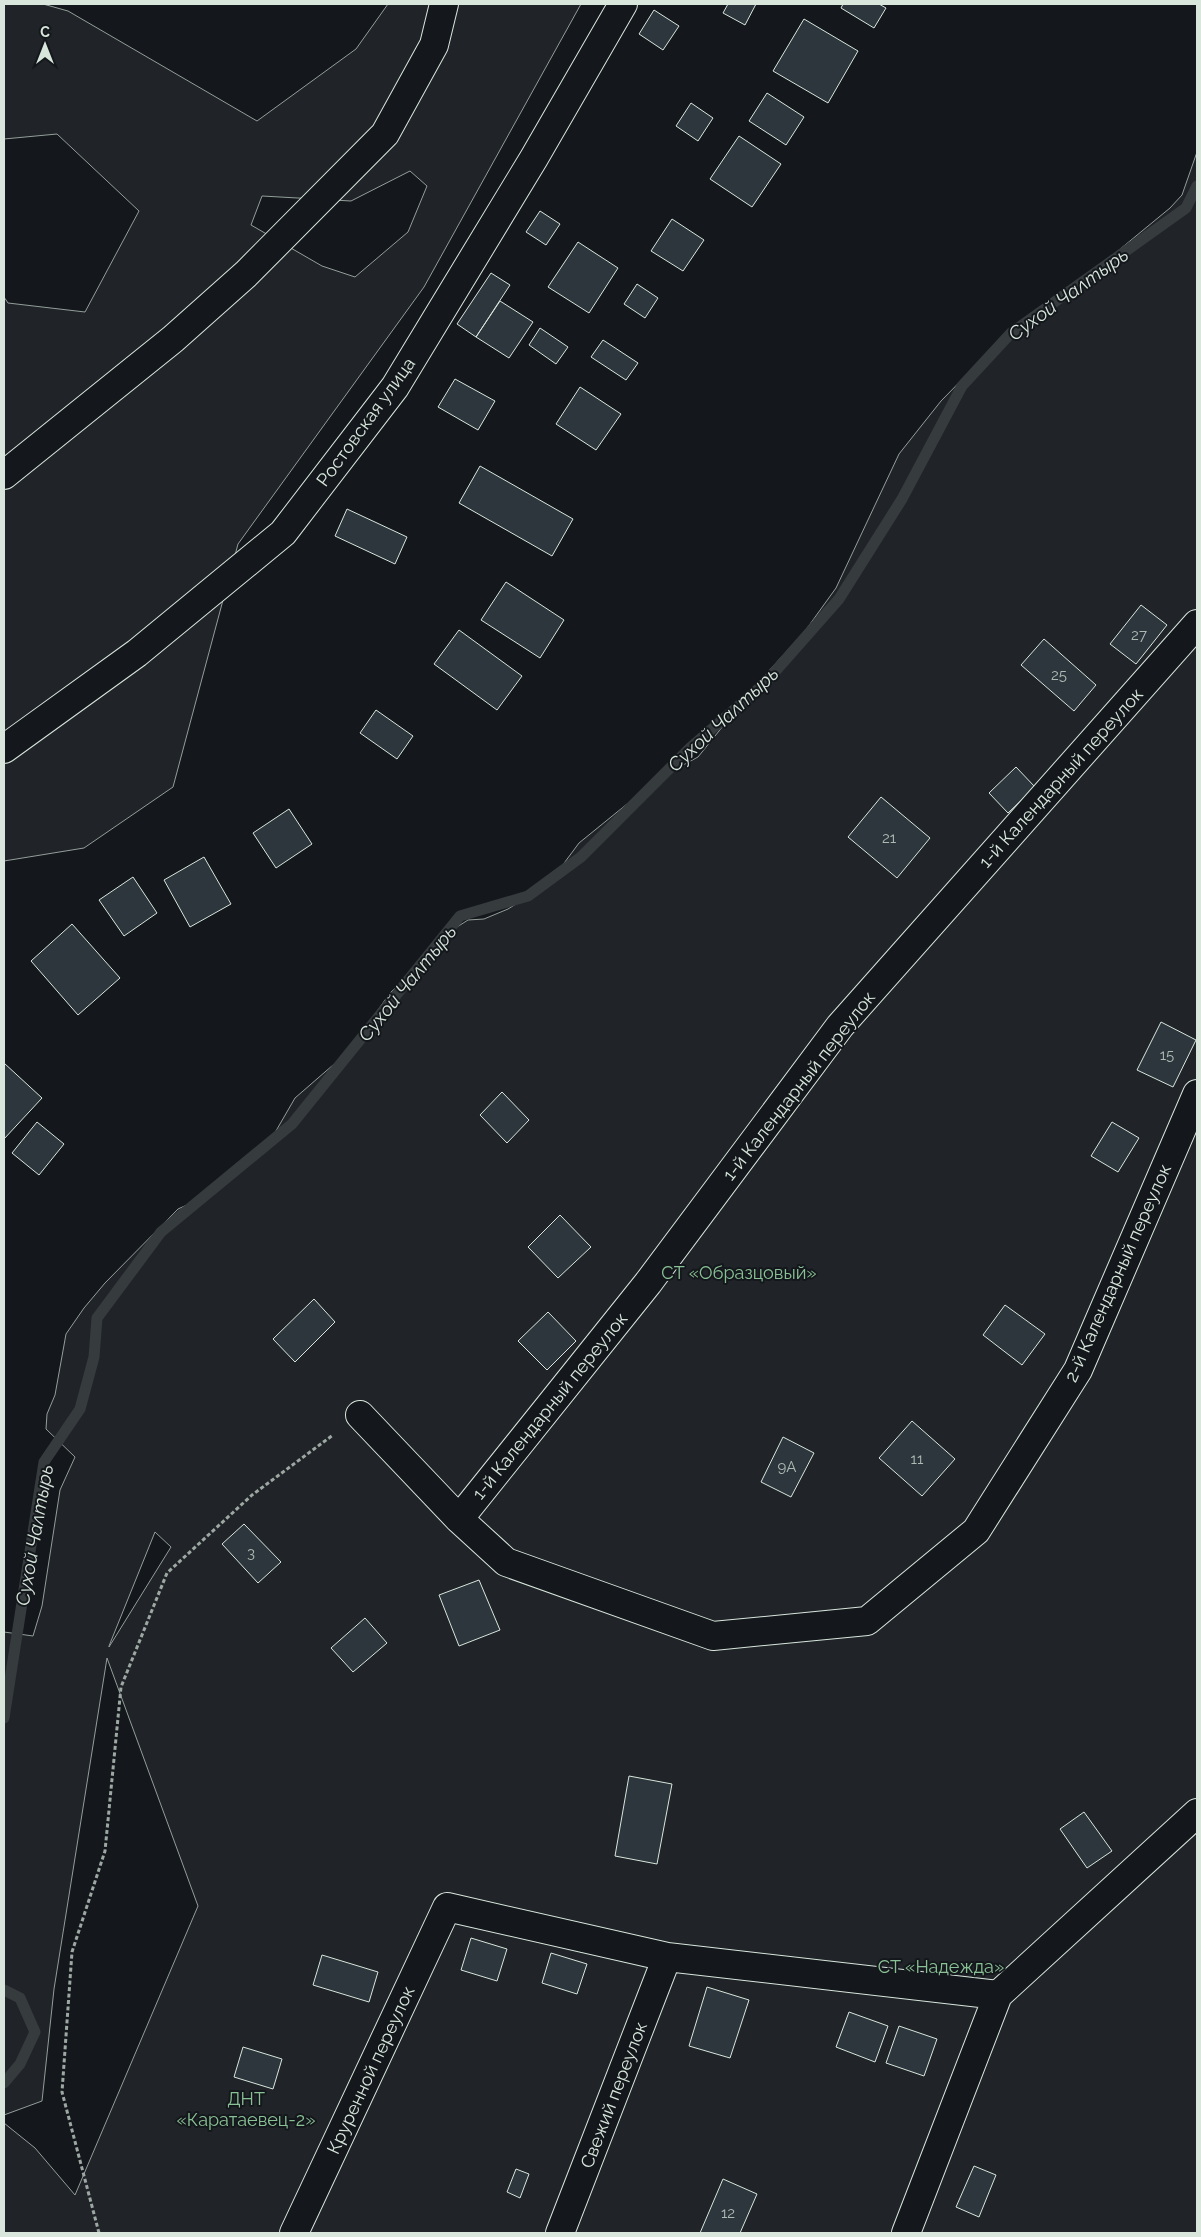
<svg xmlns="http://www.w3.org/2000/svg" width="1201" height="2237" font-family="Raleway,sans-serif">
  <rect width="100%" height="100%" fill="#14181c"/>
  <path fill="#202428" stroke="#939e99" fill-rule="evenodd" d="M4,4h39l25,7 189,110 99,-72 32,-45h193l-157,283 -186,257 -65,243 -89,61 -80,13v-564l4,6 77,9 54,-101 -82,-77 -53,5zM410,171l17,15 -19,46 -53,45 -33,-11 -71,-41 11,-29 89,5z
    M1197,152v2081h-1193v-110l31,25 40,47 123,-289 -91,-248 -53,331 -12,112 -38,14v-483l29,4 9,-30 18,-116 15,-33 -29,-28 1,-15 8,-19 11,-61 18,-26 21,-25 73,-74 24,-11 71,-62 22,-38 53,-46 42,-59 67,-66 11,-7 16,-1 24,-10 24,-15 24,-20 23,-31 80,-65 39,-21 59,-73 48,-53 31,-43 63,-134 42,-53 48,-49 51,-37 130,-107 12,-13zM155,1532l16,15 -62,100v-1z"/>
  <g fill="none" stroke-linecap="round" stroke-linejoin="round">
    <path stroke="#363b3e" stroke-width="11" d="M4,1718l40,-256 36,-53 14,-52 3,-39 64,-86 131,-108 168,-208 68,-20 53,-39 109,-109 74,-64 75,-85 63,-100 60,-113 49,-53 175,-125 11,-22
      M4,1990l16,8 15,34 -15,32 -16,19"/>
  </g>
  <path fill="#2c363c" stroke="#d8e6dc" d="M728,4h28l-11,21 -22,-12z
    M843,4h36l7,4 -12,20 -33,-20z
    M654,10l25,16 -16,24 -24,-16z
    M804,19l54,32 -30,52 -55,-32z
    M767,93l37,24 -18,28 -37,-24z
    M691,103l22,15 -15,23 -22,-15z
    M739,136l42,28 -29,43 -42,-28z
    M540,211l20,13 -14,21 -20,-13z
    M672,219l32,21 -21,31 -32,-20z
    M578,242l40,26 -29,45 -41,-26z
    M491,273l19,12 -34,52 -19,-13z
    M637,284l21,14 -13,20 -21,-14z
    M500,301l33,21 -24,36 -33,-21z
    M540,328l28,19 -12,17 -27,-19z
    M603,340l35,23 -12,17 -35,-23z
    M455,379l40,22 -17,29 -40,-23z
    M580,387l41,27 -25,36 -40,-26z
    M480,466l93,53 -21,37 -93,-53z
    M347,509l60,28 -12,27 -60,-28z
    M506,582l58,38 -24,38 -59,-38z
    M1141,605l26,20 -31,39 -26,-20z
    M459,630l63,46 -25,34 -63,-46z
    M1044,639l52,46 -22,26 -53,-46z
    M376,710l37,26 -16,23 -37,-26z
    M1016,767l19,20 -27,26 -19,-20z
    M881,797l49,41 -33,40 -49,-41z
    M289,809l23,35 -36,24 -23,-35z
    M204,857l27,47 -41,23 -26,-47z
    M133,877l24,36 -33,23 -25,-36z
    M72,924l48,54 -42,37 -47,-54z
    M1161,1022l35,18 -23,47 -36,-17z
    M4,1063l38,35 -38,41z
    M502,1092l27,28 -22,23 -27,-28z
    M37,1122l27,22 -25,31 -27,-22z
    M1112,1122l27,16 -21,34 -27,-16z
    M560,1215l31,32 -33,31 -30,-31z
    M314,1299l21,23 -40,40 -22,-23z
    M1005,1305l40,29 -23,31 -39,-30z
    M548,1312l28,29 -29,29 -29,-29z
    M912,1421l43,38 -33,37 -43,-38z
    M783,1437l31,16 -23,44 -30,-15z
    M244,1524l37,38 -23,21 -36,-39z
    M479,1580l21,50 -41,16 -20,-51z
    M365,1618l22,25 -34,29 -22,-24z
    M629,1776l43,8 -15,80 -42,-8z
    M1084,1812l28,39 -25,17 -27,-39z
    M471,1938l36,11 -10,32 -36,-11z
    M551,1953l36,11 -10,30 -35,-11z
    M322,1955l56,17 -9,30 -56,-17z
    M707,1987l42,13 -19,58 -41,-12z
    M849,2012l39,14 -13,36 -39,-15z
    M899,2026l38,13 -13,37 -38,-13z
    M243,2047l39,12 -9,30 -39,-12z
    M974,2166l22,9 -17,42 -23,-10z
    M516,2169l13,5 -9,24 -13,-6z
    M723,2179l34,15 -17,39h-40z"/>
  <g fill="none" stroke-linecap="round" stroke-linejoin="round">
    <g stroke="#d8e6dc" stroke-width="30">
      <path id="minor" d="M4,475l169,-136 73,-65 139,-140 49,-89 10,-41
        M4,749l133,-96 146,-120 112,-146 139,-229 89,-154
        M360,1415l99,104 47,43 207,74 154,-15 109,-90 102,-161 119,-276
        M459,1519l189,-236 192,-257 357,-402
        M294,2233l153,-326 220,50 331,38
        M560,2233l107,-276
        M906,2233l92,-238 199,-182"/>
    </g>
    <path stroke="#9da8a2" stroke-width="3" stroke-dasharray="4 2.5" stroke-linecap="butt" d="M99,2233l-37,-141 10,-140 33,-101 16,-164 46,-114 85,-78 81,-60"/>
    <use href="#minor" stroke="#14181c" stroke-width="28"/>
  </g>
  <g text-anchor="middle" stroke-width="4" stroke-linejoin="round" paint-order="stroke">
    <g font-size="15" fill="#adbab4">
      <text x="1139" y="640">27</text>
      <text x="1059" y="680">25</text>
      <text x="889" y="843">21</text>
      <text x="1167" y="1060">15</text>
      <text x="917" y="1464">11</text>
      <text x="787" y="1472">9А</text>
      <text x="251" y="1558">3</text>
      <text x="728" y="2218">12</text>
    </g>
    <g font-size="18" fill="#d8e6dc" stroke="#14181c">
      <text transform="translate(366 422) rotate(-54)" y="6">Ростовская улица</text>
      <text transform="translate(1061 778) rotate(-48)" y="6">1-й Календарный переулок</text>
      <text transform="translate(799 1086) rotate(-52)" y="6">1-й Календарный переулок</text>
      <text transform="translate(1118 1273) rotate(-66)" y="6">2-й Календарный переулок</text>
      <text transform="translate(550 1406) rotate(-51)" y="6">1-й Календарный переулок</text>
      <text transform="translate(371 2070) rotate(-65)" y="6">Круренной переулок</text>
      <text transform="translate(614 2095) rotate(-69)" y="6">Свежий переулок</text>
    </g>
    <g font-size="18" fill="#8ac095" stroke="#14181c">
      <text x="739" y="1279">СТ «Образцовый»</text>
      <text x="941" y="1973">СТ «Надежда»</text>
      <text x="246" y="2105">ДНТ<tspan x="246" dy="21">«Каратаевец-2»</tspan></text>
    </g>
    <g font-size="19" font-style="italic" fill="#d8e6dc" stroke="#14181c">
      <text transform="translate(1068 294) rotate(-36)" y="7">Сухой Чалтырь</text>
      <text transform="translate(723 719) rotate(-43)" y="7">Сухой Чалтырь</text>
      <text transform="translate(407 983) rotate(-51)" y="7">Сухой Чалтырь</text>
      <text transform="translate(34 1535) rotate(-80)" y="7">Сухой Чалтырь</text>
    </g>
  </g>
  <rect width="1201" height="2237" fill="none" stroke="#d8e6dc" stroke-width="10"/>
  <g transform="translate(45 45)" stroke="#14181c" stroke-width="4" paint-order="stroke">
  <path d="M0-4L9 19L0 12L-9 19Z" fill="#d8e6dc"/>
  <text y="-8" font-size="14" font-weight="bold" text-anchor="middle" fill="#d8e6dc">С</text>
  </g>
</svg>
